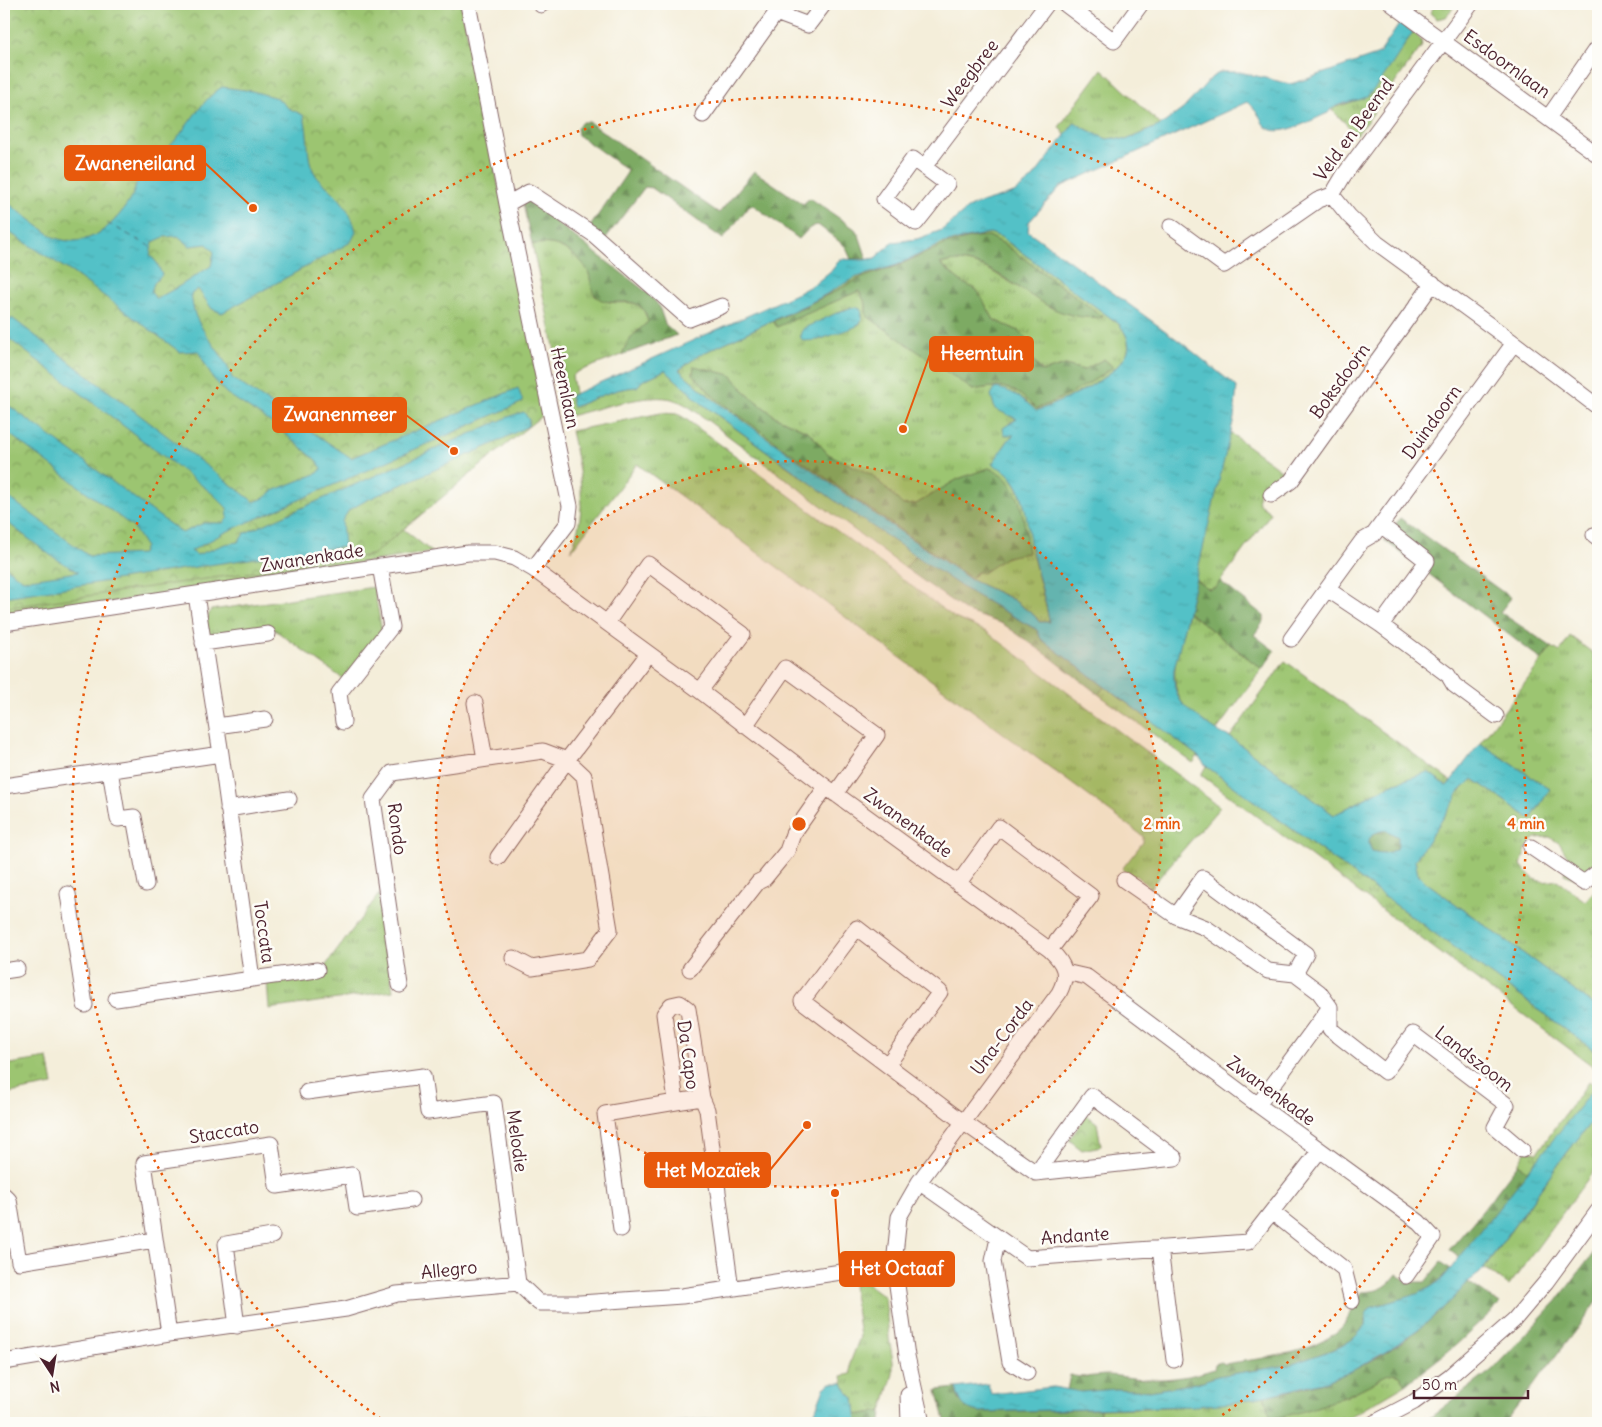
<svg xmlns="http://www.w3.org/2000/svg" width="1602" height="1427" font-family="Delius,sans-serif">
  <defs>
    <pattern id="grass-tufts" width="24" height="20" patternUnits="userSpaceOnUse" patternTransform="scale(1.25)"><rect width="24" height="20" fill="#9cc571"/><path d="M3 7l-1-3M5 7V3M7 7l1-3M15 17l-1-3M17 17v-4M19 17l1-3" fill="none" stroke="#819f5d"/></pattern>
    <pattern id="forest-firs" width="22" height="20" patternUnits="userSpaceOnUse" patternTransform="scale(1.25)"><rect width="22" height="20" fill="#7daa63"/><path d="M5 1l3.5 6h-7zM16 11l3.5 6h-7z" fill="#688a52"/></pattern>
    <pattern id="park-crowns" width="20" height="18" patternUnits="userSpaceOnUse" patternTransform="scale(1.25)"><rect width="20" height="18" fill="#9cc571"/><path d="M2 6a3 3 0 1 1 6 0M12 15a3 3 0 1 1 6 0" fill="none" stroke="#819f5d"/></pattern>
    <pattern id="water-ripples" width="26" height="14" patternUnits="userSpaceOnUse" patternTransform="scale(1.25)"><rect width="26" height="14" fill="#53c1c7"/><path d="M2 4q2-2 4 0t4 0M15 11q2-2 4 0t4 0" fill="none" stroke="#4aa5ab"/></pattern>
  </defs>
  <rect width="100%" height="100%" fill="#fdfcf7"/>
  <filter id="ink" filterUnits="userSpaceOnUse"><feTurbulence type="fractalNoise" baseFrequency=".02" numOctaves="2"/><feDisplacementMap in="SourceGraphic" scale="10" xChannelSelector="R" yChannelSelector="G"/><feConvolveMatrix kernelMatrix="1 2 1 2 8 2 1 2 1" color-interpolation-filters="sRGB"/></filter>
  <filter id="wash" filterUnits="userSpaceOnUse"><feTurbulence type="fractalNoise" baseFrequency=".0096" numOctaves="4" result="noise"/><feDisplacementMap in="SourceGraphic" scale="20" xChannelSelector="R" yChannelSelector="G"/><feGaussianBlur stdDeviation="1.12" result="paint"/><feColorMatrix in="noise" values="0 0 0 0 0 0 0 0 0 0 0 0 0 0 0 0 0 1.4 0 .05"/><feComposite in="paint" operator="in"/></filter>
  <g filter="url(#wash)">
    <rect width="100%" height="100%" fill="#f4eeda"/>
    <path fill="url(#grass-tufts)" stroke="#73724e" fill-rule="evenodd" d="M1436,4h20l-10,13 -9,2 -7,-6z
      M1413,32l8,8 1,6 -65,89 -26,-26c12,-5 30,-8 39,-16z
      M1102,69l59,56 -35,15 -12,-2 -7,1 -7,-3 -16,-8 -9,-6 -9,14 -7,-9z
      M990,233l11,4 118,87c6,8 13,19 8,29 -12,26 -65,48 -91,58l-10,-10 -13,-8 5,26 -9,4 6,12 -5,3 -8,11 2,21 8,8 8,16 6,16 5,39 19,73h-11l-4,-6 -23,-17 -41,-19 -120,-82 -141,-101 -31,-27 20,-15 117,-55 38,-22 43,-13 46,-22zM989,236l15,8 99,73 -48,-8 -72,-43 -25,-6 -18,4 23,19 14,7 17,30 25,11 7,7 1,5 -5,5 21,24 22,-7 19,5 20,-11 9,8c-24,18 -49,30 -76,42 -24,-24 -32,-25 -64,-19l-107,-77v-9l-7,-13 -86,31 61,-30 24,-13zM856,307l7,9 -3,8 -42,16c10,-21 13,-29 38,-33zM694,367l37,8 17,20 28,22 33,15 19,22 44,21 31,30 13,-1 42,-25 31,-11c34,16 34,51 39,84 -21,4 -41,11 -57,26l-120,-82 -136,-98 -22,-24z
      M532,244c6,0 13,-1 20,0 10,2 26,12 33,21 6,9 7,21 10,31 3,1 7,4 11,5 19,6 35,-8 42,21 -12,10 -21,18 -26,33l-45,17 -5,4 3,17 -5,3 3,11c22,-8 40,-19 64,-20l5,-6 23,-11 36,33 98,72 117,80 -11,13 -210,-157c-6,-4 -13,-9 -20,-11 -25,-9 -80,10 -106,16z
      M661,413l16,1 6,3 272,201 32,14 233,175 -70,81 -15,-13 -2,2 -11,-8 21,-27v-6l-506,-372 -66,87c17,-44 10,-75 0,-120z
      M1229,432l59,43 -8,13 -12,-6c-9,6 -11,11 -9,22l12,9 -55,74 -7,2 -14,-10z
      M367,500l65,52 -428,67v-22z
      M374,587l8,45 -36,49 -78,-56 -60,9 -2,-14 5,-10z
      M1188,612l74,57 -46,62c-9,-7 -23,-14 -30,-23 -23,-27 -5,-66 2,-96z
      M1570,636l27,20 1,-1v214l-12,14 -22,-9 4,-16 -8,-14 -10,-7 -15,1 -9,11 -5,16c12,15 16,19 36,15l28,21 13,-14v121l-171,-125 -9,-9 -3,-14 41,-61 1,-5 16,-15 58,40 19,-30 -70,-46 72,-96 8,5z
      M1285,661l166,120 -4,5 -19,-14 -38,13 -56,30 -104,-78z
      M1105,687l93,69 -5,7 -95,-69z
      M1206,766l392,287v17l-397,-295z
      M379,894l14,97 -124,18 -2,-27 51,-6z
      M48,1058l5,27 -49,9v-29z
      M1589,1081l9,7v5l-3,-2 -63,75 -3,5 -11,-7 8,-14 11,3z
      M1598,1113v52l-89,121 -25,-18 82,-114z
      M866,1283l19,14 4,41 4,23v13l-11,37 -26,4 -2,-17 -10,-10 -2,-12 9,-2 -1,-11 10,-26 -7,-52z
      M1389,1373l10,1 7,10 -44,26 -24,13h-239l1,-14c55,-1 110,-2 164,-13l6,19 76,-18z"/>
    <path fill="url(#forest-firs)" stroke="#646447" d="M582,122h7l130,91 35,-42 49,33 7,-6 45,31 4,6 8,24h-16l-6,-13 -27,-21c-9,1 -13,8 -19,14l-46,-34 -4,1 -26,33 -71,-51 -7,-1 -43,56 -15,-12 40,-58v-3l-49,-35 -1,-7z
      M527,200l122,94 10,12 6,18 12,11 -55,20c5,-15 14,-23 26,-33 -7,-33 -32,-12 -50,-24 -7,-4 -7,-17 -9,-24 -5,-14 -24,-28 -38,-30 -6,-1 -13,0 -19,0l-9,-40z
      M989,236l15,8 99,73c-15,2 -34,-1 -49,-8 -35,-16 -71,-59 -114,-45l23,19 14,7 17,30 25,11 7,7 1,5 -5,5 20,24 23,-7 19,5 20,-11 9,8c-24,18 -49,31 -77,42 -23,-24 -32,-25 -63,-19l-105,-73 -2,-4v-9l-7,-13 -82,36 -4,-6 61,-29 24,-13 39,-13 49,-22 29,-7z
      M694,366l37,9 17,20 28,22 33,15 19,22 44,21 31,30 13,-1 42,-25 31,-11c7,3 14,6 19,13 16,19 17,48 20,72l-22,4 -23,16 -6,-1 -6,6 -120,-82 -136,-98 -22,-24z
      M1400,518l111,80 -11,14 52,35 -10,13 -158,-120z
      M916,555l49,34 72,41 4,9 64,48 -7,7 -48,-37 -47,-33 -36,-12 -62,-44z
      M1195,579l14,10 7,-2 4,-6 44,35v5l-10,14 21,16 -13,18 -74,-57z
      M1386,830l12,7v10c-8,7 -16,7 -26,4 -8,-14 1,-19 14,-21z
      M1518,1164l11,7 -69,87 -11,-8 34,-40z
      M1598,1247v54l-94,122h-81l69,-53 65,-69z
      M1441,1262l10,7c-15,17 -31,26 -53,32 -14,3 -20,3 -32,13l-1,11 -5,7 -7,7 -13,8 -50,18 -72,11 -21,7 -47,8 -34,-2 -35,3 -14,-2 3,-15c13,4 25,0 39,0 13,1 26,4 39,4 22,1 46,-3 66,-10l1,-5 6,-2 4,2c38,-7 86,-8 116,-36 7,-7 15,-26 21,-36 18,-1 24,-4 35,-18l11,8h17z
      M1468,1282l32,22 -45,42 -49,38 -7,-10c-11,-3 -19,5 -28,10 -30,16 -62,27 -95,34l-6,-3 -6,-19c28,-5 59,-12 85,-24 45,-20 87,-53 119,-90z
      M956,1388l4,13 20,11 120,-3 -1,14h-153l-9,-33z
      M882,1411l-1,12h-24l-1,-8z"/>
    <path fill="url(#park-crowns)" stroke="#73724e" d="M4,4h457l84,409 -173,142 -368,53z
      M1086,1115l11,8 4,23 -19,4 -13,-10z"/>
    <path fill="url(#water-ripples)" stroke="#4e7079" fill-rule="evenodd" d="M1400,23l13,9c-9,13 -37,61 -49,66 -11,5 -29,4 -36,15 -15,6 -48,26 -62,14 -4,-4 -4,-6 -6,-10 -3,-5 -9,-11 -13,-15l-187,85 -31,35 -1,9 154,112 55,44 -3,31 -60,252c-1,29 8,35 29,51 9,7 16,12 27,16l104,78 56,-30 38,-13 19,14 33,-43 70,46 -19,30 -58,-40 -16,15 -1,5 -41,61 3,14 9,9 171,125v45l-392,-287 -8,-10 -157,-117 -4,-9 -72,-41 -123,-83 -141,-103 -36,-33 -23,11 -5,6c-24,1 -42,12 -64,20l-3,-11 228,-103 18,-10 17,-14 7,-10 24,1 11,-2 18,-16 24,-3 25,-9 29,-24 43,-13 18,-14 43,-57 9,6 16,8 7,3 7,-1 12,2 35,-15 22,-16 29,-32 9,-5h19l50,12 14,-4 75,-26zM990,233l11,4 118,87c6,8 13,19 8,29 -12,26 -66,49 -91,58 -12,-12 -24,-21 -41,-23l-4,7 4,14 22,10 -14,9 1,7h10l-4,3 -18,26c7,4 14,6 19,13 17,20 15,49 21,74 5,24 14,48 17,71h-10l-4,-6 -23,-17 -41,-19 -120,-82 -141,-101 -31,-27 20,-15 117,-55 38,-22 43,-13 46,-22zM1386,830l12,7v10c-8,7 -16,7 -26,4 -8,-14 1,-19 14,-21z
      M222,87l30,4 25,7 11,10 15,7c7,18 2,42 11,57 4,8 10,12 16,17 12,11 23,27 26,43l-5,10 -129,71 -10,-4 -14,-20 -7,5c1,7 2,16 5,23 10,22 29,38 36,61l119,80 167,-70 5,14 -297,130 -35,19 6,4 28,-11 13,-2 7,-9 18,-8 250,-110 11,-3 5,8 -1,6 -35,18 -126,56 -18,10 -7,11 2,26c-114,12 -227,34 -340,50v-31l19,14 55,-8 -28,-17 -46,-35v-26l85,62 53,-2 3,-8 -12,-19 -129,-97v-28l178,131 22,-10h19l5,-5 -1,-10 -14,-14 -209,-159v-9l8,-8 242,184 10,-4 9,-7 45,-18 4,-5 -6,-8 -40,-34 -50,-33 -14,-16 -14,-26 -18,1 -107,-79 -69,-44v-29l49,37c35,15 65,-14 80,-43 4,-9 4,-22 11,-29 8,-9 20,-12 27,-20 17,-18 31,-46 51,-58zM178,236l12,10 17,-2 7,8 -3,14 -33,21 -22,12 -5,-7 3,-9 8,-8 -5,-12 -7,-8 3,-13 11,-5z
      M856,307l5,2c2,9 1,14 -6,18l-37,13 -15,1c-4,-5 -3,-8 1,-13l37,-17z
      M1596,1091l2,2v20l-32,41 -86,119 -12,9 -15,17 -29,26 -37,26 -37,21 -24,9 -52,13 -42,9 -37,3 -215,6c-17,-3 -19,-8 -24,-24l32,-4 3,10 62,-7 28,5 35,-3 34,2 47,-8 21,-7 72,-11 50,-18 13,-8 7,-7 5,-7 1,-11 4,-6c28,-10 51,-10 74,-31l147,-185z
      M831,1383h12l4,9 7,6 3,25h-111l68,-9 10,-26z
      M721,1418l6,5h-59z"/>
    <g fill="none" stroke-linecap="round" stroke-linejoin="round">
      <path stroke="#4d5862" stroke-width="1" stroke-dasharray="6 5" stroke-linecap="butt" d="M107,223l46,25"/>
    </g>
  </g>
  <g filter="url(#ink)">
    <g fill="none" stroke-linecap="round" stroke-linejoin="round">
      <g stroke="#866768" stroke-width="17">
        <path id="minor" d="M468,4l39,200 63,302 -2,17 -35,46
          M1065,4l49,37 27,-37
          M1392,4l206,151
          M541,5l1,-1
          M703,115l73,-102 32,12 16,-21
          M1548,118l50,-72
          M913,159l34,25 -31,39 -32,-24z
          M924,167l123,-163
          M1332,195l17,21 28,27 137,100 84,64
          M507,204l22,-12 64,42 96,85 33,-13
          M1171,226l53,39 94,-65 14,-5 12,-20 127,-171
          M1271,495l20,-14 142,-198
          M1381,525l46,36 -46,64
          M1594,535l4,3
          M4,623l464,-70h27l19,5 19,11 167,122 126,96 224,163c15,14 19,24 9,43l-140,189 -20,35 -5,47 13,92 15,67
          M607,623l41,-59 95,70 -43,57
          M1291,639l36,-50
          M203,643l65,-9
          M475,703l10,56
          M1496,716l-42,-31 -6,-10 -67,-50 -54,-36 35,-48 12,-7 140,-191
          M343,722l-4,-29 52,-66 -11,-61
          M217,726l48,-7
          M745,726l40,-58 92,67 -42,59
          M110,770l8,49 16,-2 12,67
          M4,786l217,-32
          M228,809l61,-10
          M1531,847l53,36 14,-11
          M498,857l69,-97 81,-106
          M1124,880l52,36 30,12 62,43 27,3 24,18 11,15v22l55,43 28,-38 94,71 -12,22 27,23
          M958,884l41,-57 92,69 -41,54
          M68,894l17,111
          M1176,916l27,-38 103,76 -11,20
          M690,969l68,-87 6,-3 23,-28 6,-17 33,-47
          M4,971l13,-2
          M1065,972l22,5 171,128 161,117 14,15 -27,39
          M252,979l65,-9
          M400,985l-27,-186 19,-26 151,-22 24,9 17,16 26,154 -22,29 -56,9 -19,-10
          M116,999l136,-20 -31,-225 -25,-159
          M888,1064l52,-72 -83,-64 -55,73 161,121 73,51 139,-15 -83,-62 -56,77
          M307,1092l116,-16 5,36 66,-9 24,180
          M702,1098l-14,-89 -8,-6 -9,2 -7,9 12,88 26,-4 5,12 24,179
          M1258,1105l72,-98
          M919,1182l108,76 221,-16 72,-92
          M4,1195l5,5 10,62 135,-22
          M1272,1212l72,57 8,32
          M621,1229l-16,-115 71,-12
          M998,1238l-5,23 17,101 17,11
          M1160,1248l14,112
          M237,1326l-11,-82 46,-8
          M169,1334l-25,-171 127,-19 6,42 75,-11 5,33 54,-8
          M4,1362l165,-28 177,-25 51,-15 121,-11 21,20h41l102,-7 212,-32
          M908,1395l1,28
          M1374,1423l40,-21 36,-26 64,-56 32,-38 52,-71"/>
      </g>
      <use href="#minor" stroke="#fff" stroke-width="15"/>
    </g>
  </g>
  <circle cx="799" cy="824" r="363" fill="#e8590c" fill-opacity=".12"/>
  <g fill="none" stroke="#e8590c" stroke-width="2.5" stroke-dasharray="2.5 5">
    <circle cx="799" cy="824" r="363"/>
    <path d="M387 1423A727 727 0 1 1 1211 1423"/>
  </g>
  <g text-anchor="middle" stroke-width="5" stroke-linejoin="round" paint-order="stroke">
    <g font-size="18" fill="#4a1f2b" stroke="#fdfcf7">
      <text transform="translate(1507 64) rotate(36)" y="6">Esdoornlaan</text>
      <text transform="translate(970 74) rotate(-53)" y="6">Weegbree</text>
      <text transform="translate(1354 130) rotate(-54)" y="6">Veld en Beemd</text>
      <text transform="translate(1340 381) rotate(-54)" y="6">Boksdoorn</text>
      <text transform="translate(565 388) rotate(78)" y="6">Heemlaan</text>
      <text transform="translate(1432 422) rotate(-54)" y="6">Duindoorn</text>
      <text transform="translate(312 558) rotate(-9)" y="6">Zwanenkade</text>
      <text transform="translate(908 823) rotate(36)" y="6">Zwanenkade</text>
      <text transform="translate(397 829) rotate(82)" y="6">Rondo</text>
      <text transform="translate(264 932) rotate(82)" y="6">Toccata</text>
      <text transform="translate(1002 1037) rotate(-53)" y="6">Una-Corda</text>
      <text transform="translate(688 1055) rotate(82)" y="6">Da Capo</text>
      <text transform="translate(1474 1059) rotate(38)" y="6">Landszoom</text>
      <text transform="translate(1271 1091) rotate(36)" y="6">Zwanenkade</text>
      <text transform="translate(224 1132) rotate(-9)" y="6">Staccato</text>
      <text transform="translate(517 1141) rotate(82)" y="6">Melodie</text>
      <text transform="translate(1075 1236) rotate(-4)" y="6">Andante</text>
      <text transform="translate(449 1270) rotate(-6)" y="6">Allegro</text>
    </g>
  </g>
  <circle cx="799" cy="824" r="8" fill="#e8590c" stroke="#fdfcf7" stroke-width="2.5"/>
  <g font-size="15" text-anchor="middle" font-weight="bold" fill="#e8590c" stroke="#fdfcf7" stroke-width="5" stroke-linejoin="round" paint-order="stroke">
    <text x="1162" y="829">2 min</text>
    <text x="1526" y="829">4 min</text>
  </g>
  <path fill="none" stroke="#e8590c" stroke-width="2" d="M253 208L205 163M903 429L930 354M454 451L406 415M807 1125L770 1170M835 1193L840 1269"/>
  <g fill="#e8590c" stroke="#fdfcf7" stroke-width="2">
    <circle cx="253" cy="208" r="5"/>
    <circle cx="903" cy="429" r="5"/>
    <circle cx="454" cy="451" r="5"/>
    <circle cx="807" cy="1125" r="5"/>
    <circle cx="835" cy="1193" r="5"/>
  </g>
  <g fill="#e8590c" stroke="#e8590c" stroke-width="2">
    <rect x="65" y="146" width="140" height="34" rx="5"/>
    <rect x="930" y="337" width="103" height="34" rx="5"/>
    <rect x="273" y="398" width="133" height="34" rx="5"/>
    <rect x="645" y="1153" width="125" height="34" rx="5"/>
    <rect x="840" y="1252" width="114" height="34" rx="5"/>
  </g>
  <g font-size="19" text-anchor="middle" font-weight="bold" fill="#fff">
    <text x="135" y="170">Zwaneneiland</text>
    <text x="982" y="360">Heemtuin</text>
    <text x="340" y="421">Zwanenmeer</text>
    <text x="708" y="1177">Het Mozaïek</text>
    <text x="897" y="1275">Het Octaaf</text>
  </g>
  <rect width="1602" height="1427" fill="none" stroke="#fdfcf7" stroke-width="20"/>
  <g transform="translate(52 1374) rotate(168)" stroke="#fdfcf7" stroke-width="4" paint-order="stroke">
  <path d="M0-4L9 19L0 12L-9 19Z" fill="#4a1f2b"/>
  <text y="-8" font-size="14" font-weight="bold" text-anchor="middle" fill="#4a1f2b">N</text>
  </g>
  <path d="M1414 1390v8h114v-8" fill="none" stroke="#4a1f2b" stroke-width="2.5"/>
  <text x="1422" y="1390" font-size="15" fill="#4a1f2b" stroke="#fdfcf7" stroke-width="4" paint-order="stroke">50 m</text>
</svg>
